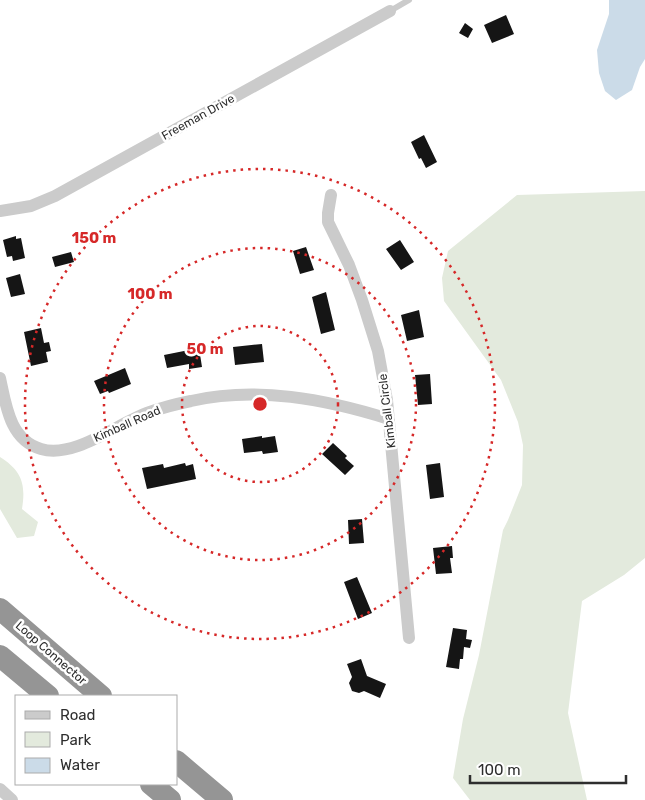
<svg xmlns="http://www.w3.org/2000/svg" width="645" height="800" font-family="Rubik,sans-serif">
  <rect width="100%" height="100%" fill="#fff"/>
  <path fill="#e3eadd" d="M645,191v367l-21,17 -42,26 -14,112 19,87h-117l-17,-22 10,-59 16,-64 24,-125 5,-10 14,-35 1,-40 -5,-23 -17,-42 -57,-79 -2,-23 6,-27 69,-56z
    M0,457c22,14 26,27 22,52l16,13 -4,14 -17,2 -17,-29z"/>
  <path fill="#cbdbe8" d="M609,0h36v59l-5,8 -8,23 -16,10 -11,-9 -6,-18 -2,-23 12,-36z"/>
  <path fill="#151515" d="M506,15l8,19 -22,9 -8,-18z
    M465,23l8,6 -5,9 -9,-5z
    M424,135l13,27 -11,6 -5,-10 -2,1 -8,-17z
    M16,236v3l5,-1 4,20 -12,3 -1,-5 -5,1 -4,-17z
    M400,240l14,22 -13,8 -15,-21z
    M306,247l8,23 -14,4 -7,-23z
    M71,252l3,10 -19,5 -3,-10z
    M20,274l5,20 -14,3 -5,-19z
    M326,292l9,38 -14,4 -9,-37z
    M419,310l5,27 -17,4 -6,-26z
    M41,328l3,15 5,-1 2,9 -5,1 2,10 -17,4 -7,-34z
    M262,344l2,18 -29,3 -2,-18z
    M199,348l3,19 -13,2v-5l-22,4 -3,-13z
    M125,368l6,16 -22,9 -1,-2 -8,3 -6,-13z
    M430,374l2,30 -14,1 -3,-30z
    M262,436v2l13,-2 3,16 -15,2 -1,-3 -18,2 -2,-14z
    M333,443l14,13 -2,2 9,8 -9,9 -23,-21z
    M185,463l1,3 7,-2 3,15 -49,10 -5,-21 21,-4 1,4z
    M440,463l4,34 -14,2 -4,-34z
    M362,519l2,24 -15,1 -1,-24z
    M452,546l1,12h-3l2,15 -16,1 -3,-26z
    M357,577l15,36 -14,6 -14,-37z
    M453,628l14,2 -1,9 6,1 -2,8 -6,-1 -1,12h-3l-1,10 -13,-2z
    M361,659l6,17 19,8 -6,14 -16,-7 -5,2 -7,-2 -3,-8 3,-6 -5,-13z"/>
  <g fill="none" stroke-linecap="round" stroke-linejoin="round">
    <path stroke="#cbcbcb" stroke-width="6" d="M390,11l19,-11"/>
    <path stroke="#cbcbcb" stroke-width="12" d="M331,195l-3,18v9l21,43 13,35 16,51 9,49 22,238
      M0,211l31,-5 24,-10 335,-185
      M0,378c6,28 10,62 41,71 33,10 76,-25 106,-36 14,-5 29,-9 44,-12 66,-15 134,-2 198,18
      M0,789l12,11"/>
    <path stroke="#959595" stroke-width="22" d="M0,609l101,87
      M0,656l48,40
      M176,761l46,39
      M151,784l19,16"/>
  </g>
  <g fill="none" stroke="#d62828" stroke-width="2.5" stroke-dasharray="2.5 5">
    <circle cx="260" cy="404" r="78"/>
    <circle cx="260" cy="404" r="156"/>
    <circle cx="260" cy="404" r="235"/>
  </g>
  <g text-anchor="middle" stroke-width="5" stroke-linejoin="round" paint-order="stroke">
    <g font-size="12" fill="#2e2e2e" stroke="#fff">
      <text transform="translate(198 117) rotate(-29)" y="4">Freeman Drive</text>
      <text transform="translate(387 411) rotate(-97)" y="4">Kimball Circle</text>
      <text transform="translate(127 424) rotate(-24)" y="4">Kimball Road</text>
      <text transform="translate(51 653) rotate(41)" y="4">Loop Connector</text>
    </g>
  </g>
  <circle cx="260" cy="404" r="8" fill="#d62828" stroke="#fff" stroke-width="2.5"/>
  <g font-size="15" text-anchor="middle" font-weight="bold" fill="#d62828" stroke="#fff" stroke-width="5" stroke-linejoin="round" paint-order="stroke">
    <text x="94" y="243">150 m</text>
    <text x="150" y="299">100 m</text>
    <text x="205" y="354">50 m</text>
  </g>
  <rect x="15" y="695" width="162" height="90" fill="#ffffff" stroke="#ababab"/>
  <rect x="25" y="711" width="25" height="8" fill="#cbcbcb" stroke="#ababab"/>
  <text x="60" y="720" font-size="15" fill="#2e2e2e">Road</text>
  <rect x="25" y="732" width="25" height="15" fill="#e3eadd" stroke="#ababab"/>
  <text x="60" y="745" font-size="15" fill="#2e2e2e">Park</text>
  <rect x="25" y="758" width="25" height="15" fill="#cbdbe8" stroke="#ababab"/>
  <text x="60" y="770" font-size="15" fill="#2e2e2e">Water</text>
  <path d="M470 775v8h156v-8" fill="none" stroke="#2e2e2e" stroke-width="2.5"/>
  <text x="478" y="775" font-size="15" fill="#2e2e2e" stroke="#ffffff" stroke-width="4" paint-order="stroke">100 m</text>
</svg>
